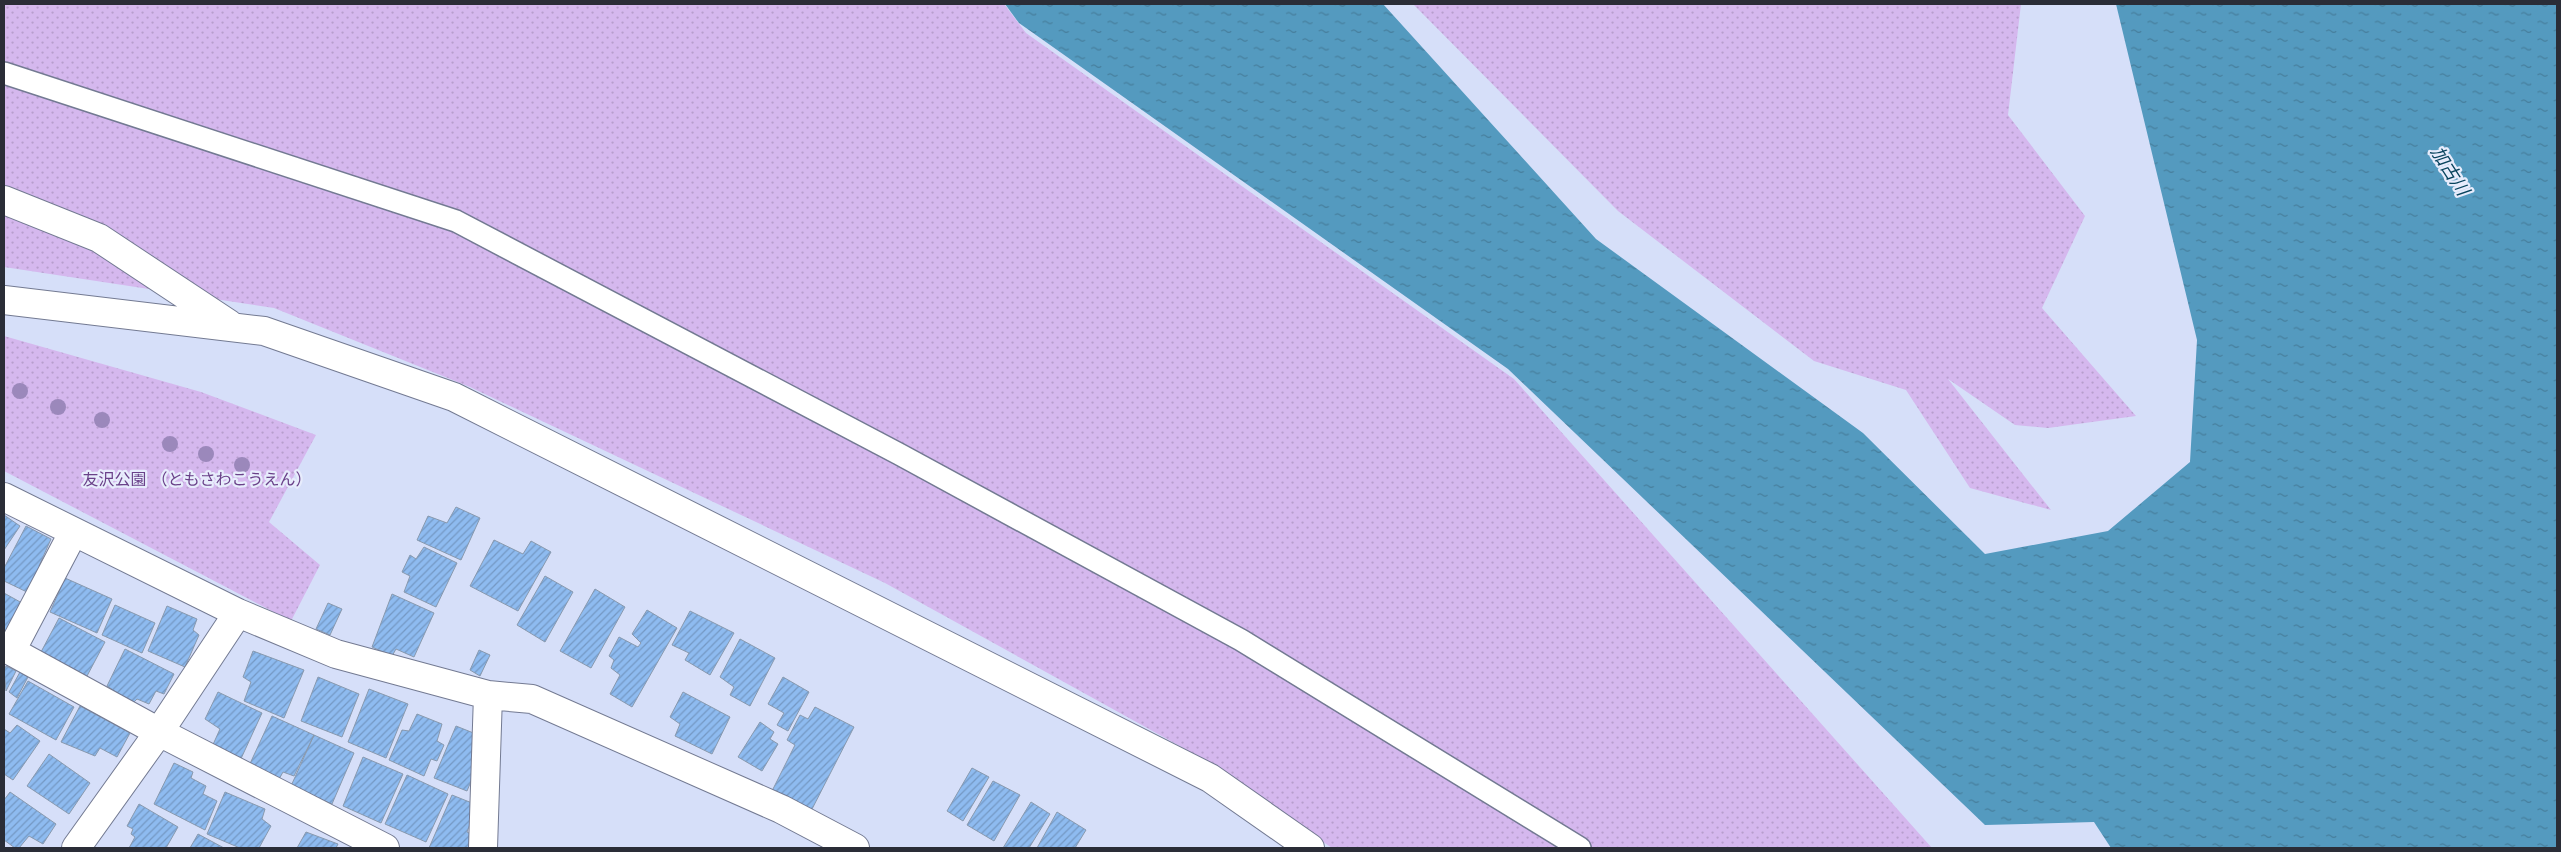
<svg xmlns="http://www.w3.org/2000/svg" width="2561" height="852" font-family="'DejaVu Sans','Noto Sans JP',sans-serif">
  <defs>
    <pattern id="grass-dots" width="8" height="8" patternUnits="userSpaceOnUse" patternTransform="scale(1.25)"><rect width="8" height="8" fill="#d5b8ee"/><path d="M2 2h.1M6 6h.1" fill="none" stroke="#b79ecd" stroke-width="1.8" stroke-linecap="round"/></pattern>
    <pattern id="water-ripples" width="26" height="14" patternUnits="userSpaceOnUse" patternTransform="scale(1.25)"><rect width="26" height="14" fill="#549abf"/><path d="M2 4q2-2 4 0t4 0M15 11q2-2 4 0t4 0" fill="none" stroke="#467e9c"/></pattern>
    <pattern id="building-hatch" width="6" height="6" patternUnits="userSpaceOnUse" patternTransform="scale(1.25)"><rect width="6" height="6" fill="#8ebbf0"/><path d="M-1 1l2-2M0 6l6-6M5 7l2-2" fill="none" stroke="#7498c3"/></pattern>
  </defs>
  <rect width="100%" height="100%" fill="#d6dff9"/>
  <path fill="url(#grass-dots)" d="M4,4h1000l22,29 488,346 418,469h-600l-136,-93 -311,-172 -415,-196 -196,-79 -270,-41z
    M1413,4h608l-13,111 77,101 -43,92 94,108 -88,12 -33,-3 -67,-46 103,131 -81,-22 -64,-98 -92,-29 -196,-150z
    M4,336l197,56 115,43 -47,87 51,43 -29,56 -287,-150z"/>
  <path fill="url(#water-ripples)" d="M1005,4h378l213,235 267,194 122,121 123,-23 82,-69 7,-122 -81,-336h441v844h-446l-17,-26 -109,3 -477,-456 -489,-346z"/>
  <path fill="url(#building-hatch)" stroke="#8899ae" d="M456,507l24,11 -19,42 -44,-20 11,-24 19,7z
    M4,515l16,11 -16,24z
    M26,526l25,13 -12,27 4,3 -14,24 -25,-12v-13z
    M494,540l29,14 8,-13 20,11 -33,59 -48,-25z
    M424,547l33,16 -21,44 -32,-15 6,-16 -8,-4 8,-17 6,4z
    M545,576l28,16 -28,50 -28,-17z
    M65,578l47,21 -15,34 -47,-21z
    M595,589l30,18 -34,61 -31,-17z
    M4,593l18,10 -18,33z
    M392,594l42,19 -20,44 -18,-8 -4,7 -20,-9z
    M328,603l14,6 -12,26 -14,-6z
    M115,605l40,18 -13,30 -40,-18z
    M167,606l30,13 -4,11 6,5 -14,32 -37,-16z
    M647,610l30,18 -45,79 -22,-13 10,-19 -9,-7 3,-8 -5,-4 10,-19 19,10 3,-4 -9,-9z
    M690,611l44,22 -24,42 -25,-15 4,-7 -17,-8z
    M59,618l46,24 -18,34 -46,-24z
    M740,639l35,19 -25,48 -20,-11 4,-8 -14,-10z
    M125,649l49,25 -10,20 -8,-3 -7,13 -12,-5 -4,4 -26,-17z
    M479,650l11,5 -10,21 -10,-6z
    M253,651l51,19 -20,48 -40,-17 7,-19 -8,-5z
    M6,666l10,5 -10,20 -2,-21z
    M20,672l8,5 -11,21 -8,-6z
    M318,677l41,17 -17,43 -41,-16z
    M783,677l26,15 -21,39 -11,-6 7,-12 -16,-9z
    M28,681l46,26 -18,33 -47,-26z
    M369,689l39,15 -22,54 -38,-16z
    M218,692l44,21 -23,50 -28,-14 9,-20 -15,-10z
    M683,692l47,25 -18,37 -37,-18 5,-12 -10,-7z
    M80,706l50,27 -13,24 -17,-9 -5,8 -34,-14z
    M815,707l39,20 -44,86 -39,-20 24,-48 -8,-5 13,-25 8,4z
    M417,714l25,10 -5,17 7,4 -7,16 -6,-2 -7,17 -35,-16 13,-30 7,1z
    M272,716l42,19 -20,41 -11,-4 -5,9 -30,-13z
    M760,722l14,10 -4,7 8,5 -16,27 -24,-14z
    M17,725l23,16 -27,39 -9,-6v-45l6,4z
    M456,726l20,8 3,28 -12,29 -33,-13z
    M314,735l40,18 -22,51 -41,-18z
    M49,754l41,29 -21,31 -42,-28z
    M363,757l40,17 -22,49 -38,-17z
    M174,763l19,9 -2,6 15,8 -3,8 14,7 -12,29 -51,-26z
    M972,768l17,9 -26,44 -16,-10z
    M407,775l41,19 -22,48 -41,-18z
    M993,781l27,14 -26,46 -27,-16z
    M10,792l46,32 -13,20 -14,-8 -10,12h-4l-11,-8v-40z
    M225,792l40,17 -3,10 9,7 -12,22h-19l-33,-14z
    M452,795l25,10 -10,27 9,5 -5,11h-42z
    M1031,802l19,12 -21,34h-26z
    M139,804l39,23 -12,21h-37l6,-11 -4,-3 2,-5 -6,-3z
    M1057,812l29,18 -11,18h-38z
    M306,832l32,12 -2,4h-39z
    M198,834l26,14h-34z"/>
  <g fill="none" stroke-linecap="round" stroke-linejoin="round">
    <g stroke="#737a92" stroke-width="24">
      <path id="service" d="M4,73l452,148 443,233 342,186 339,208"/>
    </g>
    <g stroke="#737a92" stroke-width="30">
      <path id="minor" d="M4,200l95,38 130,86
        M4,300l260,31 190,66 756,381 100,70
        M4,497l234,116 98,41 152,41 44,4 249,110 74,39
        M73,533l-62,118 148,81 226,116
        M76,848l83,-116 79,-119
        M483,848l5,-153"/>
    </g>
    <use href="#service" stroke="#fff" stroke-width="21"/>
    <use href="#minor" stroke="#fff" stroke-width="28"/>
  </g>
  <g fill="#9b88bb">
    <circle cx="20" cy="391" r="8"/>
    <circle cx="58" cy="407" r="8"/>
    <circle cx="102" cy="420" r="8"/>
    <circle cx="170" cy="444" r="8"/>
    <circle cx="206" cy="454" r="8"/>
    <circle cx="242" cy="465" r="8"/>
  </g>
  <g text-anchor="middle" stroke-width="4.5" stroke-linejoin="round" paint-order="stroke">
    <g font-size="16" fill="#6a4189" stroke="#e7ecfc">
      <text x="197" y="485">友沢公園 （ともさわこうえん）</text>
    </g>
    <g font-size="18" font-style="italic" fill="#07435d" stroke="#e7ecfc">
      <text transform="translate(2450 171) rotate(57)" y="6">加古川</text>
    </g>
  </g>
  <rect width="2561" height="852" fill="none" stroke="#2a2d37" stroke-width="10"/>
</svg>
